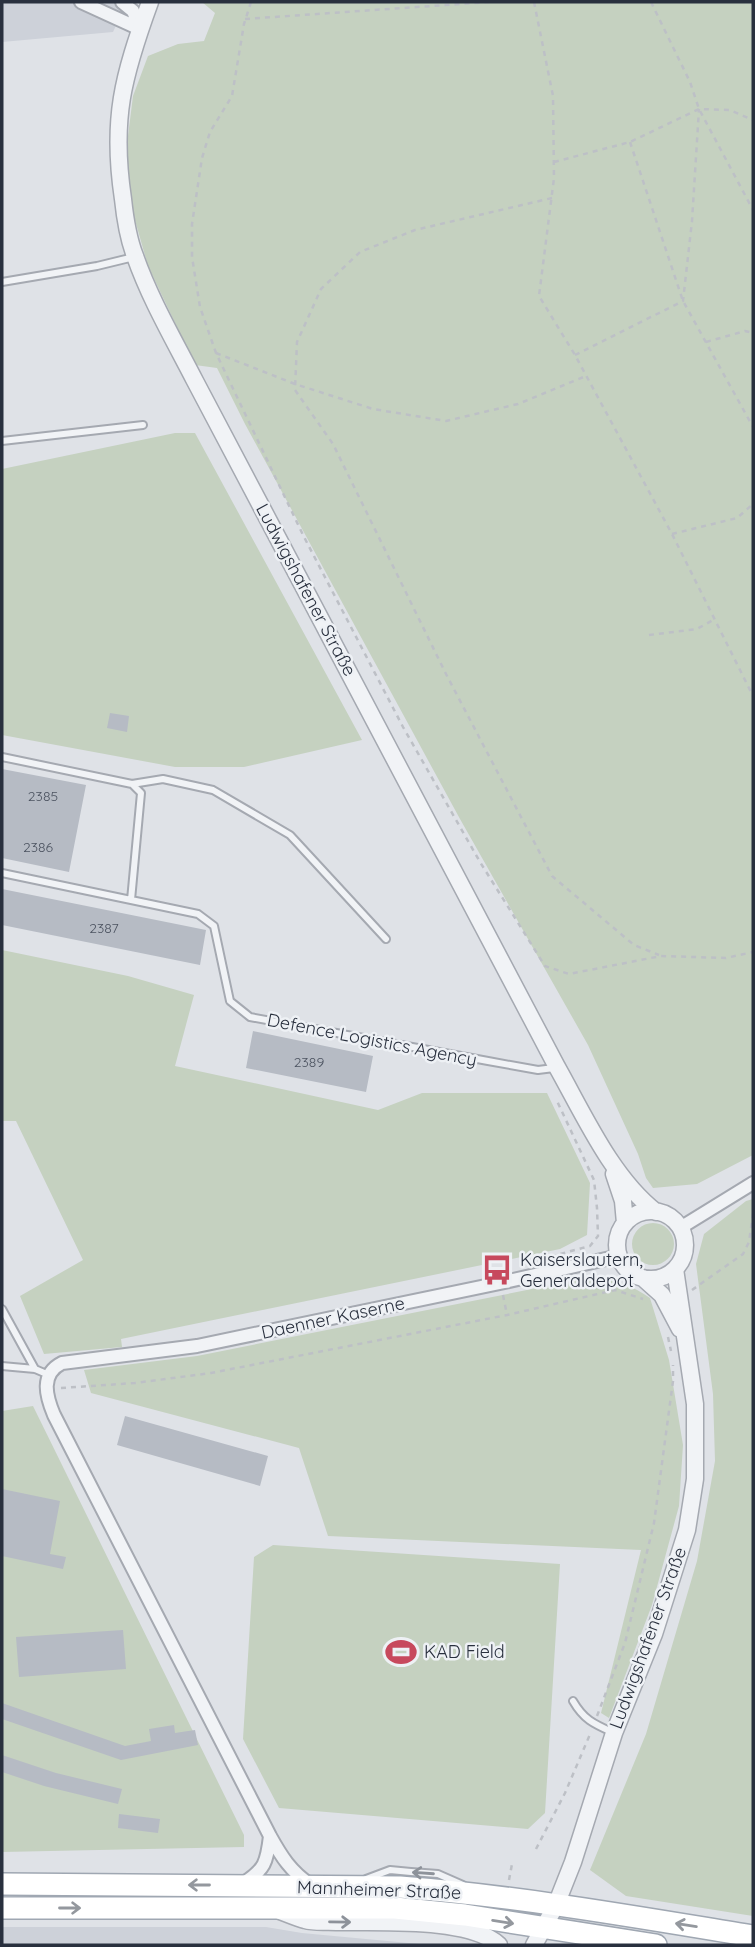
<svg xmlns="http://www.w3.org/2000/svg" width="755" height="1947" font-family="Quicksand,sans-serif">
  <rect width="100%" height="100%" fill="#dfe2e7"/>
  <path fill="#cdd1d9" d="M2,2h125l-14,30 -111,10z
    M2,1927h264l36,6 128,12h-428z"/>
  <path fill="#c5d1c0" d="M202,2h551v1153l-56,29 -44,4 -7,-10 -8,-24 -50,-109 -128,-226 -215,-395 -28,-56 -22,-3 -47,-99 -15,-53 -7,-61 7,-56 15,-40 30,-12 26,-3 11,-28z
    M175,433h20l167,307 -118,27h-69l-173,-32v-266z
    M2,950l126,26 66,19 -19,71 203,44 44,-17h125l43,90 -3,52 -27,14 -439,90 1,8 -78,7 -24,-58 63,-36 -67,-139h-14z
    M753,1199v717l-127,-20 -36,-26 56,-136 51,-173 18,-100 -2,-67 -17,-130 8,-30 42,-33z
    M632 1244a21 21 0 1 1 42 0a21 21 0 1 1-42 0Z
    M597,1276c19,3 37,11 53,22l19,62 14,85 -4,61 -27,99 -43,113 -8,-5 40,-163 -313,-14 -29,-88 -208,-55 -7,-23 113,-14z
    M33,1406l211,429v12l-242,5v-441z
    M273,1545l287,19 -15,249 -17,16 -249,-21 -36,-69 11,-182z"/>
  <path fill="#b6bbc4" d="M110,713l19,3 -2,16 -20,-4z
    M2,769l84,16 -17,87 -67,-14z
    M2,889l204,41 -6,35 -198,-40z
    M253,1031l120,25 -7,36 -120,-24z
    M125,1416l143,40 -8,30 -143,-41z
    M2,1489l58,12 -10,53 16,3 -3,12 -61,-13z
    M123,1630l3,39 -107,8 -3,-40z
    M2,1703l123,43 26,-5 -2,-12 25,-4 1,8 20,-3 3,15 -77,15 -119,-41z
    M2,1755l54,18 66,16 -4,15 -74,-18 -42,-14z
    M119,1814l41,5 -2,14 -40,-5z"/>
  <g fill="none" stroke-linecap="round" stroke-linejoin="round">
    <g stroke="#a5a9b1" stroke-width="10">
      <path id="service" d="M2,282l95,-16 37,-9
        M2,441l141,-16
        M2,757l130,27 9,9 -10,107
        M132,784l31,-5 50,11 77,45 96,104
        M2,873l196,41 16,12 16,75 20,16 238,44 50,9 16,-2
        M2,1309l33,60
        M2,1366l33,3 14,6
        M573,1701c11,19 21,23 41,32
        M366,1879l24,-9 21,2 27,2 25,11"/>
    </g>
    <g stroke="#a5a9b1" stroke-width="16">
      <path id="minor" d="M81,2l59,27
        M122,2l11,9 7,18
        M680,1228l73,-45
        M242,1884c23,-14 25,-22 28,-48
        M311,1885c-20,-13 -30,-29 -41,-49l-216,-421c-8,-19 -14,-41 8,-52l135,-17 303,-63 119,-27"/>
    </g>
    <g stroke="#a5a9b1" stroke-width="19">
      <path id="tertiary" d="M150,2c-27,74 -39,117 -27,197 2,19 5,39 12,57 15,43 39,84 60,125l362,686c27,48 55,111 99,145
        M614,1174l9,27 2,22
        M617 1245a34 34 0 1 1 68 0a34 34 0 1 1-68 0Z
        M643,1278l19,17 18,34
        M280,1911c8,3 17,7 25,9 10,3 22,1 32,2 41,1 132,-5 162,23
        M534,1945l22,-40 17,-43 41,-129 40,-99 33,-104 8,-51v-75l-20,-135"/>
    </g>
    <g stroke="#9fa7b2" stroke-width="24">
      <path id="primary" d="M2,1884l398,3c118,9 236,30 353,49
        M2,1908h393l70,7 191,30"/>
    </g>
    <path stroke="#bdc0c6" stroke-width="2.5" stroke-dasharray="5 5" stroke-linecap="butt" d="M251,2l-7,22 -12,72 -22,36 -8,26 -10,66v33l8,50 16,46 87,182 100,192 77,135 65,104 24,8 92,-18 65,2 27,-6
      M534,2l19,94 1,82 -15,118 36,59 97,179 81,162
      M651,2l39,80 9,27 54,101
      M245,19l244,-17
      M630,142l53,159 70,126
      M554,162l76,-20 69,-33 31,1 23,10
      M552,198l-137,32 -55,22 -39,37 -24,53 -2,48 38,54 113,230 106,202 82,69 25,10
      M706,342l39,-11 8,2
      M216,353l79,31 78,25 73,12 72,-17 68,-28
      M575,355l108,-54 9,-80 7,-112
      M672,534l65,-16 16,-14
      M649,635l48,-6 16,-9
      M541,1259l49,-13 8,-10 -1,-28 -3,-28 -37,-79
      M692,1290l51,-36 6,-12 4,-28
      M503,1295l4,20
      M668,1337l3,14
      M61,1388l74,-5 76,-10 296,-58 108,-25 28,9
      M597,1716l28,-73 29,-120 19,-142v-16
      M536,1849l29,-56 26,-61
      M509,1880l3,-16"/>
    <use href="#service" stroke="#f1f3f6" stroke-width="6"/>
    <use href="#minor" stroke="#f1f3f6" stroke-width="12"/>
    <use href="#tertiary" stroke="#f1f3f6" stroke-width="16"/>
    <use href="#primary" stroke="#fff" stroke-width="21"/>
  </g>
  <defs><path id="oneway-shaft" d="M-6 0H5M1.5-3L5.5 0L1.5 3" fill="none" stroke-width="1.6" stroke-linecap="round" stroke-linejoin="round" transform="scale(1.75)"/></defs>
  <g stroke="#8d929a">
    <use href="#oneway-shaft" transform="translate(423 1873) rotate(-176)"/>
    <use href="#oneway-shaft" transform="translate(340 1922) rotate(1)"/>
  </g>
  <g stroke="#94989e">
    <use href="#oneway-shaft" transform="translate(199 1885) rotate(-180)"/>
    <use href="#oneway-shaft" transform="translate(70 1908)"/>
    <use href="#oneway-shaft" transform="translate(503 1922) rotate(9)"/>
    <use href="#oneway-shaft" transform="translate(686 1925) rotate(-171)"/>
  </g>
  <defs>
    <g id="bus-bare" transform="scale(2.415)"><path d="M-5-6H5V4H4V6H2V4H-2V6H-4V4H-5ZM-3.5-4V0h7V-4ZM-3.5 1.2v1.5H-2V1.2ZM2 1.2v1.5H3.5V1.2Z" fill="#c7495d" stroke="#eef1f5" stroke-width="2.5" paint-order="stroke"/></g>
    <g id="stadium-bare" transform="scale(2.415)"><path d="M0-5a6.5 5 0 1 0 0 10a6.5 5 0 1 0 0-10ZM-3.5-1.8h7v3.6h-7Z" fill="#c7495d" stroke="#eef1f5" stroke-width="2.5" paint-order="stroke"/></g>
  </defs>
  <g fill-rule="evenodd">
    <use href="#bus-bare" x="497" y="1270"/>
    <use href="#stadium-bare" x="401" y="1652"/>
  </g>
  <g text-anchor="middle" stroke-width="5" stroke-linejoin="round" paint-order="stroke">
    <g font-size="14" fill="#4c5360">
      <text x="43" y="801">2385</text>
      <text x="38" y="852">2386</text>
      <text x="104" y="933">2387</text>
      <text x="309" y="1067">2389</text>
    </g>
    <g font-size="18" fill="#29303e" stroke="#eef1f5">
      <text transform="translate(306 590) rotate(62)" y="6">Ludwigshafener Straße</text>
      <text transform="translate(372 1040) rotate(11)" y="6">Defence Logistics Agency</text>
      <text transform="translate(333 1318) rotate(-12)" y="6">Daenner Kaserne</text>
      <text transform="translate(648 1638) rotate(-70)" y="6">Ludwigshafener Straße</text>
      <text transform="translate(379 1890) rotate(2)" y="6">Mannheimer Straße</text>
    </g>
    <g font-size="18" fill="#29303e" stroke="#eef1f5" text-anchor="start">
      <text x="520" y="1266">Kaiserslautern,<tspan x="520" dy="21">Generaldepot</tspan></text>
      <text x="424" y="1658">KAD Field</text>
    </g>
  </g>
  <rect width="755" height="1947" fill="none" stroke="#29303e" stroke-width="7"/>
</svg>
